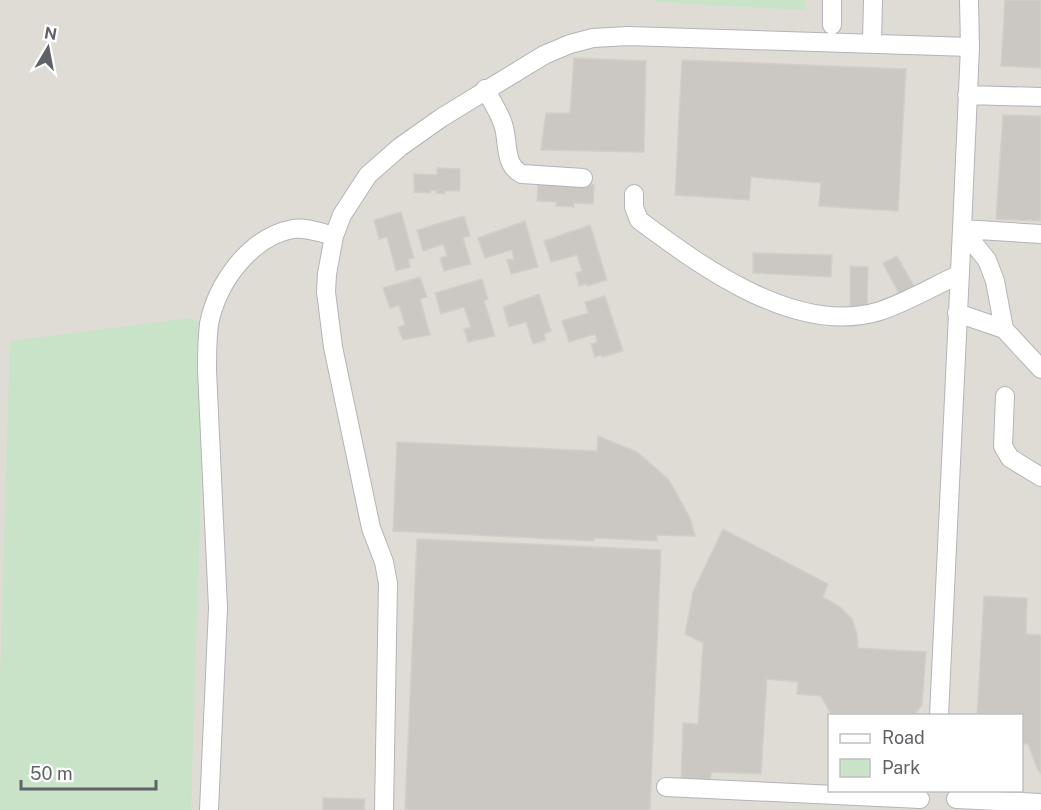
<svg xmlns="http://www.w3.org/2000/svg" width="1041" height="810" font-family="'Public Sans',sans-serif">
  <rect width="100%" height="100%" fill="#efede8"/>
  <path fill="#dfdcd6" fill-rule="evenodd" d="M0,0h1041v810h-1041zM830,716h192v74h-192z"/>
  <path fill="#c9e3c8" d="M655,0h150v10l-150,-8z
    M190,318l16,7 -15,485h-191v-129l10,-340z"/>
  <path fill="#cbc8c4" stroke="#d3cfc7" stroke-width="1.5" d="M1005,0h36v68l-40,-2z
    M574,58l72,3 -2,91 -103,-2 5,-37h24z
    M682,60l224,9 -8,142 -79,-5 2,-23 -70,-6 -2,23 -74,-5z
    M1003,115l38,1v105l-45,-2z
    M437,168l23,1v22h-15v3l-9,-1v-2l-5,-1 -1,3 -16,-1v-18l23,1z
    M538,182l56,3 -1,19 -19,-1v4l-18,-1 1,-4 -20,-1z
    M401,212l13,46 -6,1 2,8 -14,4 -9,-34 -8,2 -5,-19z
    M464,216l6,20 -7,2 8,26 -27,7 -4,-13 7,-2 -4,-12 -20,7 -6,-21z
    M525,221l13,46 -27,7 -4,-14 7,-1 -2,-9 -27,8 -7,-20z
    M590,225l17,55 -20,6 -1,-2 -7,2 -3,-13 6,-2 -5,-16 -26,7 -7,-21z
    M753,253l79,2 -1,22 -78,-4z
    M897,256l17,30 -15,8 -16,-31z
    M850,266l18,1 -1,40 -17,-1z
    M420,277l7,20 -7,2 10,36 -27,5 -5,-13 7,-2 -6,-20 -9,3 -7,-20z
    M482,279l6,20 -4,2 11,35 -27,6 -4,-13 7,-2 -7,-20 -23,7 -6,-21z
    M539,294l12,37 -7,3 2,6 -13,4 -7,-22 -17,5 -6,-20z
    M605,296l18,55 -21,6 -1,-2 -6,2 -4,-13 6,-2 -2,-8 -26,8 -7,-21 26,-8 -3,-11z
    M598,436l39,16 32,28 21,38 5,18 -38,-1v6l-63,-3v3l-201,-10 4,-89 200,9z
    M723,529l105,55 -5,13 17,10 12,12 5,15 1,14 68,4 -4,53 -8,11h-82l-11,-20 -24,-2 1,-12 -31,-3 -6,95 -50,-2 -1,10 -29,-2 2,-57 15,1 5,-81 -18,-9 8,-42z
    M417,539l244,11 -11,260h-245z
    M984,596l43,2 -1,36 15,1v139l-4,-6 -9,-24h-6v-28h-45z
    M323,798l42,1 -1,11h-41z"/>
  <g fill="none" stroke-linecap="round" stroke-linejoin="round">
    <g stroke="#b3b4b8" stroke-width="20">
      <path id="minor" d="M832,0v25
        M872,43l1,-43
        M485,89c6,11 14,23 18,35 6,17 0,41 19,50l61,4
        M967,95l74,2
        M634,194v13l5,13c63,47 158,117 241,91 27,-9 54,-25 80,-37
        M962,229l25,31 8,21 9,48 37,40
        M962,229l79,5
        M957,313l47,16
        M1005,396l-2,50 7,12 31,19
        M939,716l23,-487 8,-182 -1,-47
        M666,787l254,12
        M956,799l85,4
        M209,810l9,-202 -11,-238c0,-15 0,-30 2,-46 8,-41 41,-87 84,-95 13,-2 29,4 41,7
        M384,810l4,-227 -4,-21 -13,-34 -38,-181 -7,-55 1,-18 7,-38 8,-21 26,-40 32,-28 41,-29 103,-63 26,-11 23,-6 35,-2 342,11"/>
    </g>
    <use href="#minor" stroke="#fff" stroke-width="18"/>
  </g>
  <rect x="828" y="714" width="195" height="78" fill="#ffffff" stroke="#bfc0c2" stroke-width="1.5"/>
  <rect x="840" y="734" width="30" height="9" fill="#ffffff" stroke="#bfc0c2" stroke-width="1.5"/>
  <text x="882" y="744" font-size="18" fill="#5f6266">Road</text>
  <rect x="840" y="759" width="30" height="18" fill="#c9e3c8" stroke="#bfc0c2" stroke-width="1.5"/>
  <text x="882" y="774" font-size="18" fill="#5f6266">Park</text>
  <g transform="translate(48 48) rotate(10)" stroke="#ffffff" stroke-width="4.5" paint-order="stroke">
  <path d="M0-4.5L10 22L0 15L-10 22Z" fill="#5f6266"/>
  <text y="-9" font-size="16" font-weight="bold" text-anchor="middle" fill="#5f6266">N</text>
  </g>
  <path d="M21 780v9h135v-9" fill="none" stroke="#5f6266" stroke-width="3"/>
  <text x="30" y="780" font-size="18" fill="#5f6266" stroke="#ffffff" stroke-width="4.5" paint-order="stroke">50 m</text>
</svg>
